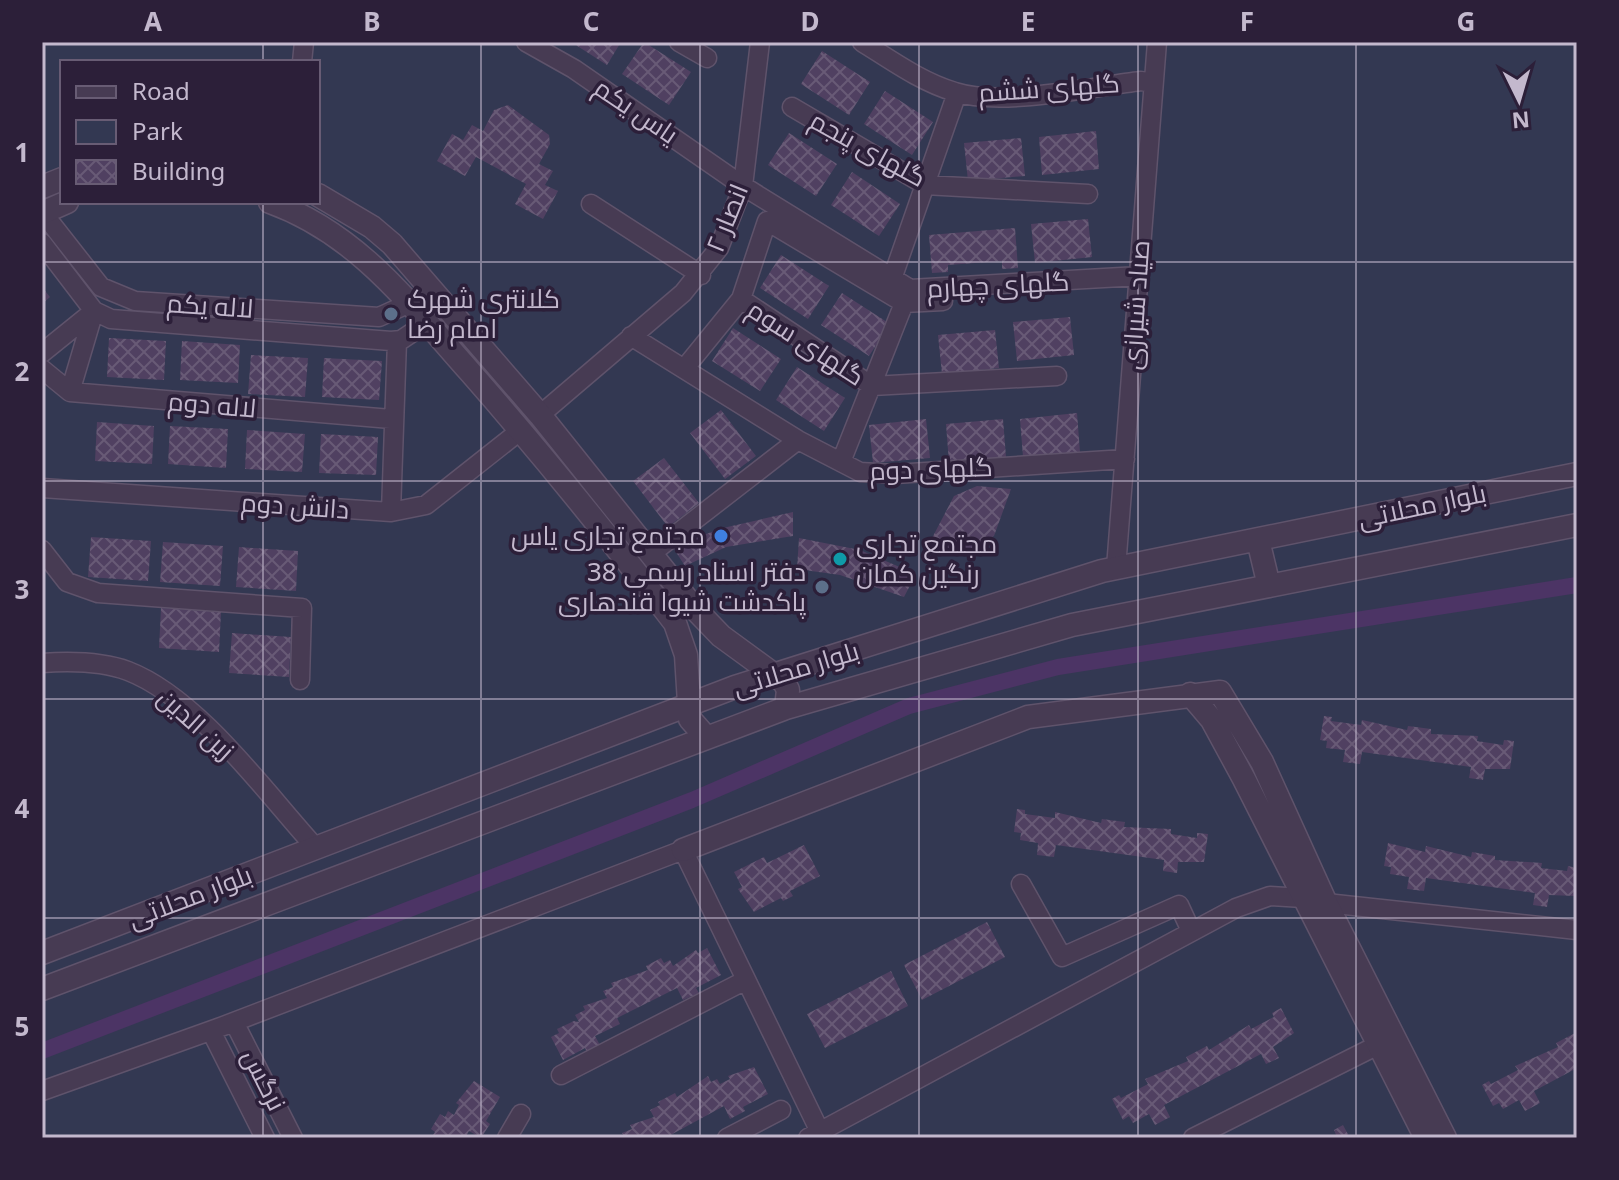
<svg xmlns="http://www.w3.org/2000/svg" width="1619" height="1180" font-family="'Noto Sans',Cairo,sans-serif">
  <defs>
    <pattern id="building-cross-hatch" width="8" height="8" patternUnits="userSpaceOnUse" patternTransform="scale(2)"><rect width="8" height="8" fill="#504061"/><path d="M0 0l8 8M0 8l8-8" fill="none" stroke="#685a76"/></pattern>
  </defs>
  <rect width="100%" height="100%" fill="#342644"/>
  <path fill="#333852" fill-rule="evenodd" d="M42,42h1535v1096h-1535zM62,62h256v140h-256z"/>
  <g fill="none" stroke-linecap="round" stroke-linejoin="round">
    <path stroke="#4c3465" stroke-width="16" d="M42,1051l650,-251 217,-94 149,-39 519,-82"/>
  </g>
  <path fill="url(#building-cross-hatch)" d="M571,42h50l-14,23z
    M644,42l47,30 -22,33 -47,-31z
    M822,51l48,31 -21,33 -48,-31z
    M885,91l48,31 -21,33 -48,-31z
    M508,105l41,30 1,9 -11,20 14,7 -8,14 13,6 -15,28 -28,-15 11,-20 -50,-27 -11,19 -28,-15 15,-27 11,6 9,-15 11,6 11,-21z
    M1096,131l3,38 -57,6 -3,-38z
    M789,133l48,31 -21,32 -48,-31z
    M1021,138l4,38 -57,5 -4,-38z
    M852,172l48,32 -21,32 -48,-31z
    M1088,219l4,38 -57,6 -4,-39z
    M1015,228l3,40 -16,1v-8l-54,4v7l-16,1 -3,-38z
    M781,255l48,31 -21,33 -48,-31z
    M42,287l8,10 -8,7z
    M842,293l48,31 -21,32 -48,-31z
    M1070,317l4,38 -57,6 -4,-39z
    M733,328l48,31 -21,32 -48,-30z
    M995,330l4,38 -57,6 -4,-39z
    M109,338l57,3 -2,39 -57,-3z
    M182,341l58,4 -2,38 -58,-3z
    M251,355l57,3 -3,39 -57,-3z
    M324,358l58,3 -3,39 -57,-3z
    M797,367l48,31 -21,33 -48,-31z
    M721,410l35,46 -31,23 -35,-46z
    M1077,413l3,39 -57,5 -3,-38z
    M926,419l4,39 -57,5 -4,-38z
    M1003,419l3,38 -57,6 -3,-39z
    M97,422l57,4 -2,38 -57,-3z
    M170,426l58,3 -2,39 -58,-4z
    M247,430l58,4 -3,38 -57,-3z
    M321,434l57,3 -2,38 -57,-2z
    M664,458l35,45 -31,24 -35,-46z
    M977,486l34,3 -17,47 -16,10 -26,8 -22,-12 24,-46z
    M793,512v24l-67,11 -41,19 -13,-20 51,-18z
    M91,537l60,4 -3,40 -60,-4z
    M799,538l61,12 56,24 -12,23 -64,-22 -43,-6z
    M163,542l60,4 -3,40 -60,-4z
    M239,547l59,4 -2,40 -60,-4z
    M161,608l60,4 -2,40 -60,-4z
    M232,633l59,4 -2,40 -60,-4z
    M1324,716l8,1 -1,4 30,4 1,-5 45,10 1,-4 23,3v5l47,2 -1,5 26,4 1,-5 10,1 -4,28h-25l-2,11 -14,-2 2,-11 -109,-15 -2,12 -17,-2 2,-12 -19,-2 1,-7 -7,-1z
    M1017,809l8,1v4l30,4v-6l46,11 1,-4 23,3 -1,5 47,2v5l26,4v-5l11,1 -4,28h-26l-1,11 -14,-2 1,-11 -108,-15 -2,12 -17,-2 1,-12 -18,-3 1,-7 -7,-1z
    M1388,843l37,9 1,-6 45,11 1,-5 23,4v4l47,3 -1,5 26,3 1,-5 9,2 -3,28 -25,-1 -2,12 -14,-2 2,-12 -109,-15 -2,13 -17,-2 2,-12 -19,-3 1,-7 -7,-1z
    M804,845l16,31 -30,15 3,5 -10,5 -2,-3 -27,14 -16,-23 4,-2 -8,-15 30,-15 3,6z
    M987,922l18,35 -83,43 -18,-35z
    M707,948l14,27 -25,13 3,5 -16,7 -6,-12 -60,30 3,6 -25,12 6,11 -13,7 -3,-6 -22,12 -12,-23 8,-4 -2,-4 17,-8 5,1 -4,-7 10,-5 -2,-4 24,-8 -4,-7 10,-4 -2,-4 37,-13 -2,-4 15,-8 3,5 6,-3 3,6 23,-16 2,3z
    M891,971l17,35 -83,42 -18,-34z
    M1281,1008l13,25 -21,14 6,11 -13,6 -5,-10 -97,51 6,12 -15,8 -6,-11 -16,9 -4,-7 -6,4 -11,-21 7,-4 2,3 27,-14 -3,-5 43,-18 -2,-4 21,-11 2,4 40,-25 2,4 23,-12 -2,-4z
    M1577,1032v36l-43,23 6,12 -15,8 -6,-11 -16,9 -4,-6 -6,3 -11,-21 7,-4 2,3 27,-14 -3,-4 43,-19 -2,-4z
    M754,1067l14,27 -25,13 2,4 -15,8 -6,-13 -59,32h-40l-3,-5 10,-4 -2,-4 24,-8 -4,-7 10,-5 -2,-3 17,-9 2,4 31,-21 3,6 6,-3 3,5 10,-5 -2,-3z
    M474,1081l26,16 -14,24 4,3 -9,14 -12,-7 -4,7h-34l4,-6 -4,-3 9,-15 5,3 3,-6 6,4 5,-10 -3,-2z
    M1343,1125l7,13h-20l6,-3 -2,-5z"/>
  <g fill="none" stroke-linecap="round" stroke-linejoin="round">
    <g stroke="#5f536b" stroke-width="21">
      <path id="minor" d="M526,42l48,27 169,117 167,103 229,-13
        M679,42l28,16
        M862,42c29,18 59,40 93,50 47,15 135,-5 186,-11l12,2
        M302,62l2,-20
        M792,107l133,78 163,9
        M591,204l110,71
        M43,213l58,74 34,14 244,16 33,-15
        M42,243l52,68 17,8 280,22 10,-1 27,-18
        M892,279l65,-186
        M741,299l26,-78 137,82 39,-2
        M631,336l167,104 62,32 35,2 230,-15
        M42,353l52,-42
        M42,369l28,23 321,27
        M684,369l57,-70 131,87 185,-10
        M70,392l24,-81
        M540,415l143,-122 36,-45 24,-62 17,-144
        M841,462l63,-159
        M42,488l349,24 35,-7 95,-75
        M391,512l6,-171
        M42,550l25,32 31,11 204,15 -2,72
        M652,553l146,-113
        M1116,568l41,-526
        M42,663c28,-2 59,-2 86,8 70,27 137,121 188,177
        M1021,884l41,73 117,-52 12,26
        M1326,903l251,27
        M234,1022l59,116
        M211,1031l54,107
        M561,1075l185,-95
        M42,1091l176,-63 465,-178 140,288
        M507,1138l14,-24
        M727,1138l54,-28
        M808,1138l428,-230 34,-12 33,2
        M1193,1138l185,-93"/>
    </g>
    <g stroke="#5f536b" stroke-width="25">
      <path id="tertiary" d="M42,187l20,-8
        M318,195l54,32 20,17 148,171 155,194 26,27 63,46 4,8 -2,18
        M270,202c89,32 141,104 201,171 71,81 139,165 204,250l11,32 4,64 15,17
        M42,213l25,-11
        M1258,540l11,46
        M1190,694l22,26 32,59 182,359
        M683,850l345,-133 192,-25 42,70 64,141 119,235
        M42,953l693,-266 367,-116 475,-97
        M42,989l744,-281 286,-83 505,-100"/>
    </g>
    <use href="#minor" stroke="#473b53" stroke-width="18"/>
    <use href="#tertiary" stroke="#473b53" stroke-width="22"/>
  </g>
  <path fill="none" stroke="#c3b8cd" stroke-width="2" stroke-opacity="0.55" d="M263,42v20M481,42v1096M700,42v1096M919,42v1096M1138,42v1096M1356,42v1096M263,202v936M42,262h1535M42,481h1535M42,699h1535M42,918h1535"/>
  <g fill="#5c6f8a" stroke="#2c1f39" stroke-width="3">
    <circle cx="391" cy="314" r="8"/>
    <circle cx="822" cy="587" r="8"/>
  </g>
  <circle fill="#3f7fe0" stroke="#2c1f39" stroke-width="3" cx="721" cy="536" r="8"/>
  <circle fill="#0f9aa8" stroke="#2c1f39" stroke-width="3" cx="840" cy="559" r="8"/>
  <g text-anchor="middle" stroke-width="7" stroke-linejoin="round" paint-order="stroke">
    <g font-size="26" fill="#c3b8cd" stroke="#2c1f39">
      <text transform="translate(1049 88) rotate(-4)" y="9">گلهای ششم</text>
      <text transform="translate(636 111) rotate(34)" y="9">یاس یکم</text>
      <text transform="translate(868 149) rotate(29)" y="9">گلهای پنجم</text>
      <text transform="translate(727 218) rotate(-68)" y="9">انصار ۲</text>
      <text transform="translate(998 285) rotate(-3)" y="9">گلهای چهارم</text>
      <text transform="translate(1136 305) rotate(-86)" y="9">صیاد شیرازی</text>
      <text transform="translate(210 306) rotate(4)" y="9">لاله یکم</text>
      <text transform="translate(806 343) rotate(33)" y="9">گلهای سوم</text>
      <text transform="translate(212 405) rotate(5)" y="9">لاله دوم</text>
      <text transform="translate(931 469) rotate(-2)" y="9">گلهای دوم</text>
      <text transform="translate(295 506) rotate(4)" y="9">دانش دوم</text>
      <text transform="translate(1422 506) rotate(-12)" y="9">بلوار محلاتی</text>
      <text transform="translate(796 669) rotate(-17)" y="9">بلوار محلاتی</text>
      <text transform="translate(196 724) rotate(42)" y="9">زین الدین</text>
      <text transform="translate(190 897) rotate(-21)" y="9">بلوار محلاتی</text>
      <text transform="translate(264 1080) rotate(63)" y="9">نرگس</text>
    </g>
    <g font-size="26" fill="#c3b8cd" stroke="#2c1f39" text-anchor="start">
      <text x="407" y="308">کلانتری شهرک<tspan x="407" dy="30">امام رضا</tspan></text>
      <text x="705" y="545" text-anchor="end">مجتمع تجاری یاس</text>
      <text x="856" y="553">مجتمع تجاری<tspan x="856" dy="30">رنگین کمان</tspan></text>
      <text x="806" y="581" text-anchor="end">دفتر اسناد رسمی 38<tspan x="806" dy="30">پاکدشت شیوا قندهاری</tspan></text>
    </g>
  </g>
  <rect width="1619" height="1180" fill="none" stroke="#2c1f39" stroke-width="88"/>
  <rect x="60" y="60" width="260" height="144" fill="#2c1f39" stroke="#685c74" stroke-width="2"/>
  <rect x="76" y="86" width="40" height="12" fill="#473b53" stroke="#685c74" stroke-width="2"/>
  <text x="132" y="100" font-size="24" fill="#c3b8cd">Road</text>
  <rect x="76" y="120" width="40" height="24" fill="#333852" stroke="#685c74" stroke-width="2"/>
  <text x="132" y="140" font-size="24" fill="#c3b8cd">Park</text>
  <rect x="76" y="160" width="40" height="24" fill="url(#building-cross-hatch)" stroke="#685c74" stroke-width="2"/>
  <text x="132" y="180" font-size="24" fill="#c3b8cd">Building</text>
  <g transform="translate(1519 100) rotate(175)" stroke="#2c1f39" stroke-width="6" paint-order="stroke">
  <path d="M0-6L14 30L0 20L-14 30Z" fill="#c3b8cd"/>
  <text y="-12" font-size="22" font-weight="bold" text-anchor="middle" fill="#c3b8cd">N</text>
  </g>
  <rect x="44" y="44" width="1531" height="1092" fill="none" stroke="#c3b8cd" stroke-width="3"/>
  <g font-size="26" text-anchor="middle" font-weight="bold" fill="#c3b8cd">
    <text x="153" y="31">A</text>
    <text x="372" y="31">B</text>
    <text x="591" y="31">C</text>
    <text x="810" y="31">D</text>
    <text x="1028" y="31">E</text>
    <text x="1247" y="31">F</text>
    <text x="1466" y="31">G</text>
    <text x="22" y="162">1</text>
    <text x="22" y="381">2</text>
    <text x="22" y="599">3</text>
    <text x="22" y="818">4</text>
    <text x="22" y="1036">5</text>
  </g>
</svg>
